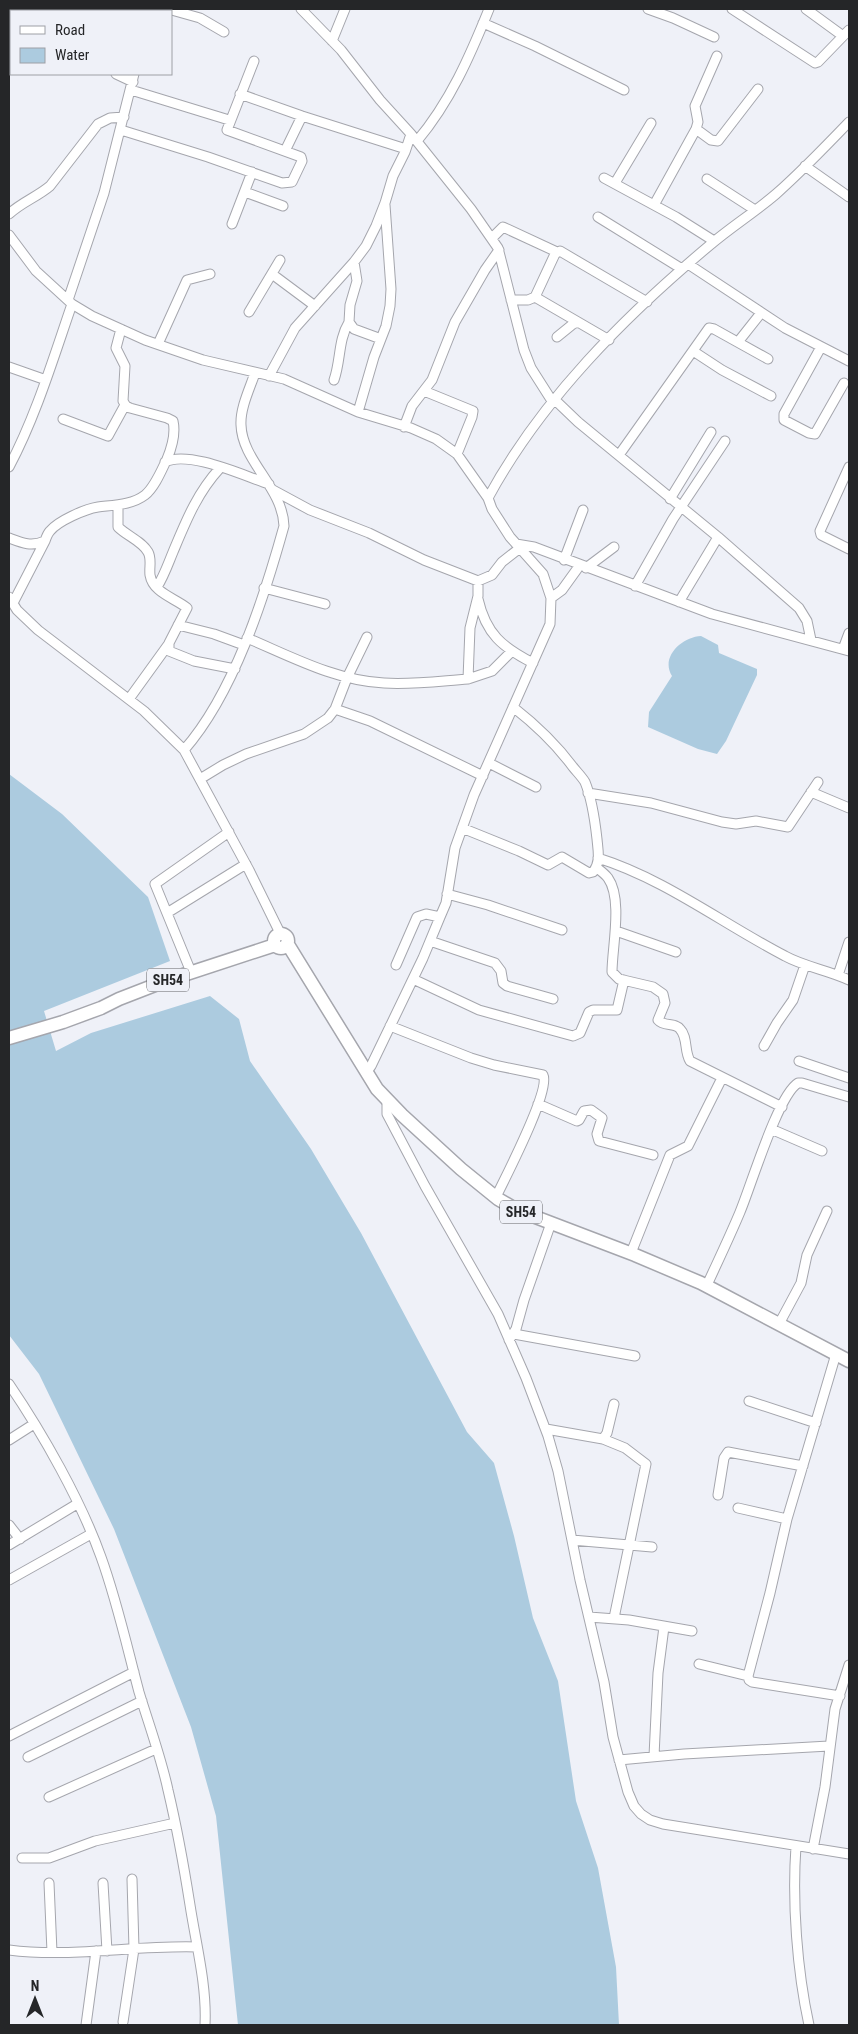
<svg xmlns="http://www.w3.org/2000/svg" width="858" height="2034" font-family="'Roboto Condensed',sans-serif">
  <rect width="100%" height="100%" fill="#eff1f8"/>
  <path fill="#accbdf" d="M701,636l17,9 1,8 38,16v6l-31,66 -9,13 -19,-5 -50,-22 1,-15 23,-36c-12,-19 10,-39 29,-40z
    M9,774l53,40 86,83 22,64 -126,50 12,40 35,-18 119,-37 29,23 11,42 61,88 50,84 106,199 27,31 20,73 19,82 25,63 18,120 22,67 18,99 3,58h-381l-22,-209 -25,-89 -77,-198 -75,-155 -30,-39z"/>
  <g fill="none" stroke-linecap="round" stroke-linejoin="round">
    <g stroke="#a5a6ad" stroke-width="11">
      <path id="street" d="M168,9l32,9 24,14
        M301,9l40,41 39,50 31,34 60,75 27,39 26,102 7,18 21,33
        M648,9l25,9 41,19
        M732,9l83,54 3,-1 31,-32
        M806,9l37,27
        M145,11l1,-2
        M483,23l52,23 89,44
        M332,41l13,-32
        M116,74l17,8
        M131,90l98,30
        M240,94l62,22 104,33
        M696,129l15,11 7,1 40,-52
        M121,130l87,27 74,26 10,-1 10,-21 -1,-4 -74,-27 27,-69
        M417,141c33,-39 53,-85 72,-132
        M285,151l17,-35
        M805,166l44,31
        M604,178l72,39 38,24
        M707,179l48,31
        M615,183l36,-60
        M245,192l38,14
        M654,205l42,-76 2,-7 -3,-16 22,-50
        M9,214c13,-12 28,-17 41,-28l48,-62 12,-6 14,-1
        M598,217l84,52
        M232,224l20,-52
        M9,235l27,36 36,33 20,12 53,24 58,20 81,19 74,33 53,16 25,11 21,15 31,44 4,11 18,28 33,37 8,24 -1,26 -76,171 -19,53 -9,55 -6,14 -17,41 -52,108 -5,7
        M492,238l11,-11 54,25
        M354,262l3,19 -7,24 -1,17 5,7 27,10
        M688,264l97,64 64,33
        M272,274l43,32
        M535,297l43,25
        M68,300l36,-107 30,-119
        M511,300h17l7,-3 20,-43 5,-3 87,51
        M249,312l31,-52
        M557,337l16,-13 5,-2 31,18
        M738,342l23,-29
        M158,344l29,-64 23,-6
        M821,347l-37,67v6l25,13 6,1 29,-51
        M693,351l29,19 49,26
        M9,367l37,13
        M269,376l26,-48 59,-66 12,-16 10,-20 9,-23 8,-27 12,-24 6,-18
        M334,380c7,-20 4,-40 15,-58
        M424,391l49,20 -1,6 -15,37
        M554,399l24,23 140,115 81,71 8,13 4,19
        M358,412l16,-55 12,-31 4,-20 1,-17 -6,-84
        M63,419l45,17 17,-31
        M404,427l8,-21 20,-26 23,-58 30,-52 14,-20
        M619,455l90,-127 5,1 54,30
        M165,462c24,-12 79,14 104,22
        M9,467c27,-51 44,-108 63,-163
        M849,467l-29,64 1,4 28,14
        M273,490l37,20 59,23 55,27 54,21 14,-6 10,-13 18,-14
        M488,498c53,-98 137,-182 222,-253 21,-18 45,-33 66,-51 26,-23 50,-48 73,-72
        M670,499l41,-67
        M118,505v22c9,9 24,14 30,25 4,7 1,15 2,23 3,18 25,23 37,33l-18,35v8l25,10 41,8
        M9,538c13,5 22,9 36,3 1,-3 3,-8 5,-10 8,-10 35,-22 48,-24 16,-2 34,-2 47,-12 10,-8 17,-26 22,-36 5,-12 9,-25 6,-38l-6,-3 -37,-10 -4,-2 -3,-5 2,-35 -9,-18 5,-19
        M516,544l18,3 178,67 137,37
        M564,560l19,-50
        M586,568l28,-21
        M635,586l38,-67 52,-78
        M157,587c7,-11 11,-23 16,-35 13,-31 24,-59 47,-84
        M264,588l61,16
        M9,597l8,13 21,20 106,81 40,39 65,120 32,65
        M551,598l11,-8 18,-25
        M478,599c8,35 24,48 55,64
        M679,602l39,-65
        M13,603l32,-62
        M178,625l36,9 30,11
        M247,638c43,18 89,43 137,45 27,2 56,-2 84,-4l2,-51 8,-32v-15
        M843,649l6,-16
        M468,679l24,-8 19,-19
        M129,699l39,-54
        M335,709l35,12 113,55
        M184,750c50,-57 80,-152 100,-224 -1,-38 -42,-65 -43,-101 -1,-17 9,-37 14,-52
        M489,763l47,24
        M200,779l23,-14 23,-11 58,-20 24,-16 7,-9 12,-31 20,-41
        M811,792l38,16
        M588,793l63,10 71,19 14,2 20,-3 32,6 30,-45
        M462,828l57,23 29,14 14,-8 27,16 4,-1c8,-10 5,-21 4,-33 -2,-18 -5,-40 -12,-57 -3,-5 -8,-10 -12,-15 -17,-23 -37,-42 -60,-60
        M598,858c67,21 125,66 187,98 20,11 43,14 64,24
        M597,868c4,3 8,6 11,10 15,21 4,70 4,94l7,7 34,8 10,7 2,9 -7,17c6,7 17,2 22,9 8,8 4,22 10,32l92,46
        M447,894l41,11 74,25
        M167,913l79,-49
        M616,931l60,21
        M430,941l65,22 6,8 2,12 4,3 46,13
        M396,965l21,-48 9,-3 14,3
        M191,972l-36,-88 74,-52
        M838,975l11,-33
        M413,979l66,31 94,26 7,-3 9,-21 4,-2h24l7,-30
        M390,1026l81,32 23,7 49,10c8,15 -38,103 -47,122
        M764,1046l13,-23 16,-23 12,-35
        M799,1061l50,17
        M387,1101v13l38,72 73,128 28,64 22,58 10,35 22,109 24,102 9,55 15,55 6,14 7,8 9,6 13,4 186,30
        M538,1104l39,17 2,-1 5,-9 7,-1 11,8 -5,16 2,7 54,14
        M771,1129l51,22
        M631,1253l39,-98 18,-9 34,-68
        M707,1285c11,-24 23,-49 33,-73 11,-26 38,-117 58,-129h4l47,14
        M779,1324l22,-41 6,-28 20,-44
        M514,1334l121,22
        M509,1340l7,-11 8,-29 27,-77
        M836,1354l-49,165 -17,74 -22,83 1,4 3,2 88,14
        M9,1384c34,50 72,117 92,173 16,44 26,90 38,135 10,33 22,65 29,98 9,38 16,77 22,115 6,39 17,81 15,120
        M749,1401l67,22
        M546,1429l57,10 4,-6 7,-29
        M603,1439l22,9 21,16 -32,154
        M9,1440l25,-16
        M718,1495l6,-37 4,-6 75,14
        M738,1508l49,11
        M9,1525l11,14
        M572,1540l80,7
        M9,1545l68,-41
        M9,1580l82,-46
        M589,1617l40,3 63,11
        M699,1664l49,12
        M9,1736l125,-64
        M654,1756l4,-83 6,-46
        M28,1757l114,-56
        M619,1760l65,-6 145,-8
        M49,1797l107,-48
        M796,1846c-4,56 1,124 13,179
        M813,1849l12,-62 10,-78 14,-44
        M22,1858h27l46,-17 80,-18
        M49,1883l3,69
        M103,1883l4,68
        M9,1950c62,8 125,-5 188,-3
        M123,2022l11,-73 -2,-70
        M86,2025l10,-74"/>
    </g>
    <g stroke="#a5a6ad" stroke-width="15">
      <path id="primary" d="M274 941a7 7 0 1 1 14 0a7 7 0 1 1-14 0Z
        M287,943l90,146 25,26 59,54 37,30 19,11 118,45 66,28 148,78
        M9,1038l54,-16 38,-14 18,-9 49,-19 107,-35"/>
    </g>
    <use href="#street" stroke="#fff" stroke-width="9"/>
    <use href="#primary" stroke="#fff" stroke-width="12"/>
  </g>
  <g text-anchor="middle" stroke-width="4.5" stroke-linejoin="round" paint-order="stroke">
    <g fill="#eff1f8" stroke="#626366" stroke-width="1">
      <rect x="147" y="968.5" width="42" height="23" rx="4"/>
      <rect x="500" y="1200.5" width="42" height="23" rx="4"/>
    </g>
    <g font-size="14" font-weight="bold" fill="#252628">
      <text x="168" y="985">SH54</text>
      <text x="521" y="1217">SH54</text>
    </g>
  </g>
  <rect width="858" height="2034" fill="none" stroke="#252628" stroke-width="20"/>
  <rect x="10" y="10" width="162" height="65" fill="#eff1f8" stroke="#9ea0a5"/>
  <rect x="20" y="26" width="25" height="8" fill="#ffffff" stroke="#9ea0a5"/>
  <text x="55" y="35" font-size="15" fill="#252628">Road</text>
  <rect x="20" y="48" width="25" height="15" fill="#accbdf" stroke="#9ea0a5"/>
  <text x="55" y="60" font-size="15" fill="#252628">Water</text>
  <g transform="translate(35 1999)" stroke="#eff1f8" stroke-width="4" paint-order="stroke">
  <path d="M0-4L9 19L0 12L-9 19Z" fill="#252628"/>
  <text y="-8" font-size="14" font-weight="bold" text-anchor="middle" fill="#252628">N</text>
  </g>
</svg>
